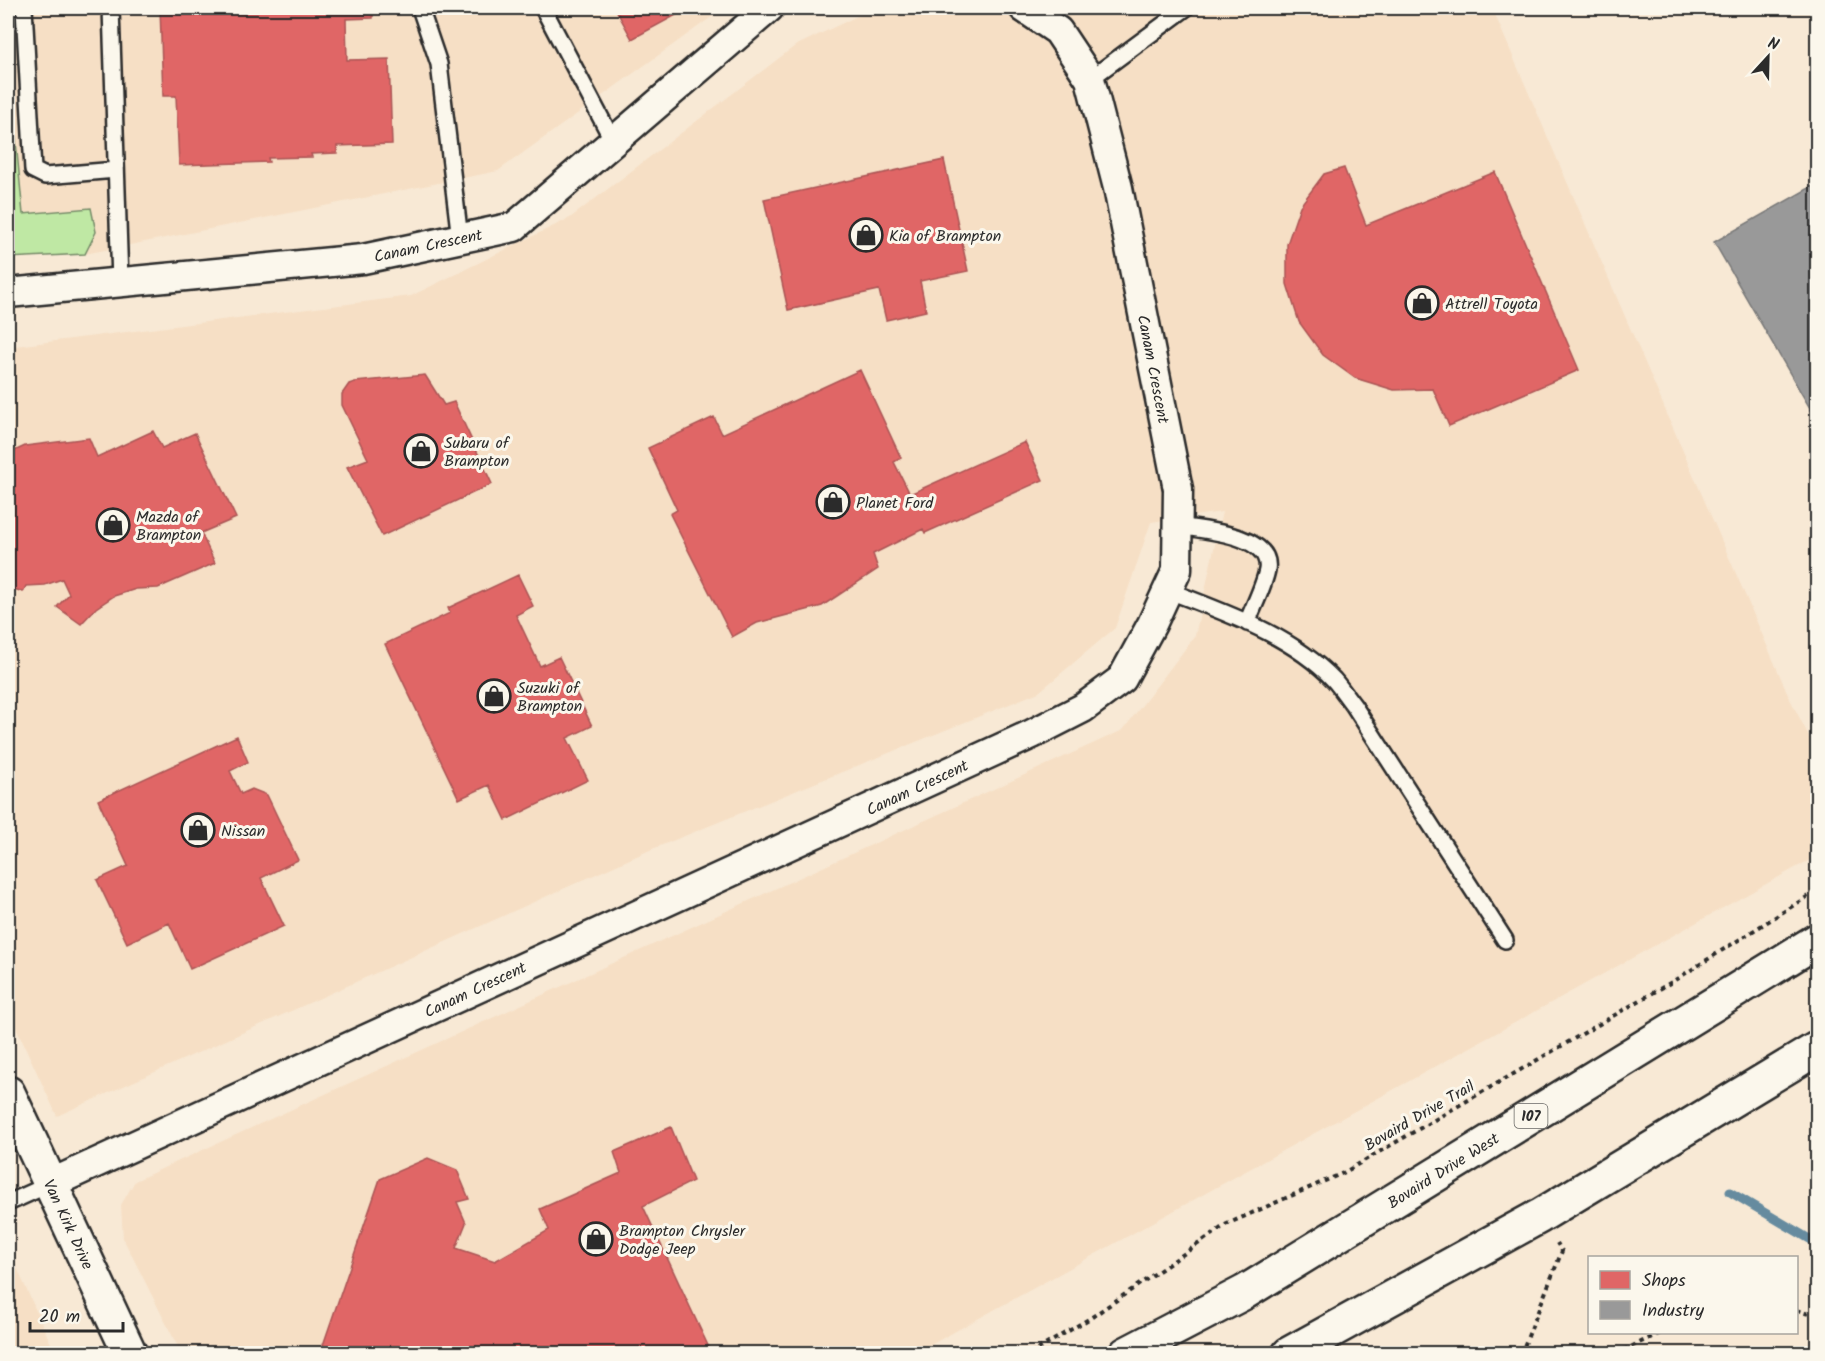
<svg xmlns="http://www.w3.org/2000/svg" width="1825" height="1361" font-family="Kalam,sans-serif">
  <rect width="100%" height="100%" fill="#f8e9d5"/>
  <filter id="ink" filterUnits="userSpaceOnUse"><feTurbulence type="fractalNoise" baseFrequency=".0167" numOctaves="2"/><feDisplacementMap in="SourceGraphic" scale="12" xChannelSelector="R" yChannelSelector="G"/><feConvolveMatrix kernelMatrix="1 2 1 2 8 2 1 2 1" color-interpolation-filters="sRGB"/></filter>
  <g filter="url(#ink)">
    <path fill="#f6dfc5" d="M8,8h716l-226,163 -413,83 -77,4z
      M874,8h618l298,691 27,53v104l-901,497h-735l-58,-115 -2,-33 14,-24 988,-451 72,-94 27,-124 -71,10 -36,106 -76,64 -389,158 -593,266 -49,-106v-663l403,-51 159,-78 225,-172z
      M8,1248l47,105h-47z"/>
    <path fill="#bfe8a4" stroke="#758a68" stroke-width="1.5" d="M8,59l15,155 68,-6 5,24 -11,22 -77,4z"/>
    <path fill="#e06666" stroke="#aa5454" stroke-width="1.5" d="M160,8h213v10l-27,1 1,41 42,-1 3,85 -55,2v7l-26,1 1,3 -44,1 1,4 -90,3 -3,-69h-13z
      M615,8h66l-3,1 2,4 -48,26z
      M944,160l24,111 -48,10 6,30 -40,9 -7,-30 -91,20 -24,-111z
      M1344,168l22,57 129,-53 84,198 -130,56 -16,-37 -39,1 -39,-12 -32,-23 -24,-33 -12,-38v-40l13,-38 24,-32z
      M860,370l41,88 -7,4 16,32 115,-52 18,38 -118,53 -2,-4 -50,25 5,15 -56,37 -65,17 -25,14 -62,-123 7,-4 -29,-62 66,-31 8,17z
      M425,375l19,30 10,-3 38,82 -110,52 -35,-69 21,-8 -26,-54v-11l7,-10 6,-2z
      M153,431l9,17 33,-15 41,85 -35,15 14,30 -57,25 -22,1 -22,7 -18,12 -15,16 -24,-17 12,-13 -7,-15 -17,6 -19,1 -3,6 -15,-5v-133l17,-8 64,-8 8,19z
      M518,575l15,31 -17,9 24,51 19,-9 33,69 -25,12 21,42 -82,40 -17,-35 -30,14 -74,-155 65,-31 -2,-5z
      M237,736l11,26 -18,9 11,23 11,-5 15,6 31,65 -37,18 23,48 -94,43 -21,-46 -42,20 -30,-63 31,-14 -30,-66z
      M671,1127l22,54 -50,25 68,146 -5,2h-386l60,-175 48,-21 29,12 12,29 -12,3 9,21 -10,25 39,13 54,-31 -9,-21 81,-36 -7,-21z"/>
    <path fill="#999" stroke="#787878" stroke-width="1.5" d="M1818,183v239l-104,-180z"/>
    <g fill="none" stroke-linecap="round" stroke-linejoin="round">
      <path stroke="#668b9f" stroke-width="9" d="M1730,1192l88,52"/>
      <g stroke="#2b2b2b" stroke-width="20">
        <path id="lane" d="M24,8l9,162 12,6 71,-6
          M111,8l9,274
          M420,8l19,56 21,175
          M543,8l70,133
          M1090,79l96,-71
          M1178,526c23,4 95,8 89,44 -3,16 -14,37 -20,53
          M1167,590c58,23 123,44 167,90 7,8 13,17 20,26l151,234
          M8,1203l42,-19"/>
      </g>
      <g stroke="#2b2b2b" stroke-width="33">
        <path id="street" d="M8,293l355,-34 151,-32 255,-219
          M50,1184l982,-450 51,-26 39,-29 30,-55 25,-54 1,-81 -60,-301 -28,-109 -32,-48 -34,-23"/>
      </g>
      <g stroke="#2b2b2b" stroke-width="38">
        <path id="secondary" d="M8,1093l122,261"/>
      </g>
      <g stroke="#2b2b2b" stroke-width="38">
        <path id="primary" d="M1126,1354l119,-62 573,-352
          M1289,1354l251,-138 278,-168"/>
      </g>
      <path stroke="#2b2b2b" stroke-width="4" stroke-dasharray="4.5 4.5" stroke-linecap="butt" d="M1796,1310l22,7
        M1030,1354l62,-37 135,-93 116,-51 332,-193 143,-90
        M1521,1354l41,-103 -5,-8
        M1615,1354l48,-22"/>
      <use href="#lane" stroke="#fbf7ec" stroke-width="15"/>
      <use href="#street" stroke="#fbf7ec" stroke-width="28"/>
      <use href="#secondary" stroke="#fbf7ec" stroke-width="33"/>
      <use href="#primary" stroke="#fbf7ec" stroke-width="33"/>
    </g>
  </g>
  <defs>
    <g id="shop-ring" transform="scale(1.725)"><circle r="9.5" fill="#fbf7ec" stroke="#2b2b2b" stroke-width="1.5"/><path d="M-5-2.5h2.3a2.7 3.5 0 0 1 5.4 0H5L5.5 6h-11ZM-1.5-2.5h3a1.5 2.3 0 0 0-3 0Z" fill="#2b2b2b"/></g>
  </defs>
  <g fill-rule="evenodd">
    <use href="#shop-ring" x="866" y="235"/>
    <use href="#shop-ring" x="1422" y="303"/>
    <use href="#shop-ring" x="421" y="451"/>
    <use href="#shop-ring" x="833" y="502"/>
    <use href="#shop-ring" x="113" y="525"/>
    <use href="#shop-ring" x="494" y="696"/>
    <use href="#shop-ring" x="198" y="830"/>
    <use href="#shop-ring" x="596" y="1239"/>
  </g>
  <g text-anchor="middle" stroke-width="6" stroke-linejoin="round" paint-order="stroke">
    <rect fill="#fbf7ec" stroke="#696865" stroke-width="1.5" x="1514.5" y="1104" width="33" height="24" rx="4.5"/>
    <g font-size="15" font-weight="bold" fill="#2b2b2b">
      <text x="1531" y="1121">107</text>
    </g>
    <g font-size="16" fill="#2b2b2b" stroke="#fbf7ec" text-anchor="start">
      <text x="889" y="241">Kia of Brampton</text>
      <text x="1445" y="309">Attrell Toyota</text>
      <text x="444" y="448">Subaru of<tspan x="444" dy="18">Brampton</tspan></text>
      <text x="856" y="508">Planet Ford</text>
      <text x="136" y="522">Mazda of<tspan x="136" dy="18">Brampton</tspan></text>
      <text x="517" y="693">Suzuki of<tspan x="517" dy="18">Brampton</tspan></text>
      <text x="221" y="836">Nissan</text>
      <text x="619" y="1236">Brampton Chrysler<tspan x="619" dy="18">Dodge Jeep</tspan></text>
    </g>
    <g font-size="16" fill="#2b2b2b" stroke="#fbf7ec">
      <text transform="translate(428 245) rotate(-12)" y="6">Canam Crescent</text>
      <text transform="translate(1154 369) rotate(79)" y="6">Canam Crescent</text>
      <text transform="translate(917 787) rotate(-25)" y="6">Canam Crescent</text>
      <text transform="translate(475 989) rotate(-25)" y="6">Canam Crescent</text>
      <text transform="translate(1419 1115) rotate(-30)" y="6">Bovaird Drive Trail</text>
      <text transform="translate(1443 1170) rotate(-32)" y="6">Bovaird Drive West</text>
      <text transform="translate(69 1224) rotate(65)" y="6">Van Kirk Drive</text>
    </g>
  </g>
  <rect width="1825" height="1361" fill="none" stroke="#fbf7ec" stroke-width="30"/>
  <rect x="15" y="15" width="1795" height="1331" fill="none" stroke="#2b2b2b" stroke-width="2" filter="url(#ink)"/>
  <rect x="1588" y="1256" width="210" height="78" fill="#fbf7ec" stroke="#a8a59f" stroke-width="1.5"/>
  <rect x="1600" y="1271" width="30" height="18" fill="#e06666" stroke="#a8a59f" stroke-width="1.5"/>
  <text x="1642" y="1286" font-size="18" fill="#2b2b2b">Shops</text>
  <rect x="1600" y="1301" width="30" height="18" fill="#999999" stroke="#a8a59f" stroke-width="1.5"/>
  <text x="1642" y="1316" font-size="18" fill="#2b2b2b">Industry</text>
  <g transform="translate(1768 57) rotate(22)" stroke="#fbf7ec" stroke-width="4.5" paint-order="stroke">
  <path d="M0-4.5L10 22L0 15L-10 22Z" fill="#2b2b2b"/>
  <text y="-9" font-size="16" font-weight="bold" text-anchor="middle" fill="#2b2b2b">N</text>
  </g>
  <path d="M30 1322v9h93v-9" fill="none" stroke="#2b2b2b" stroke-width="3"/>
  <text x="39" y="1322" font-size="18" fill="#2b2b2b" stroke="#fbf7ec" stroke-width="4.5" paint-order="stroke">20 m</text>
</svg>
